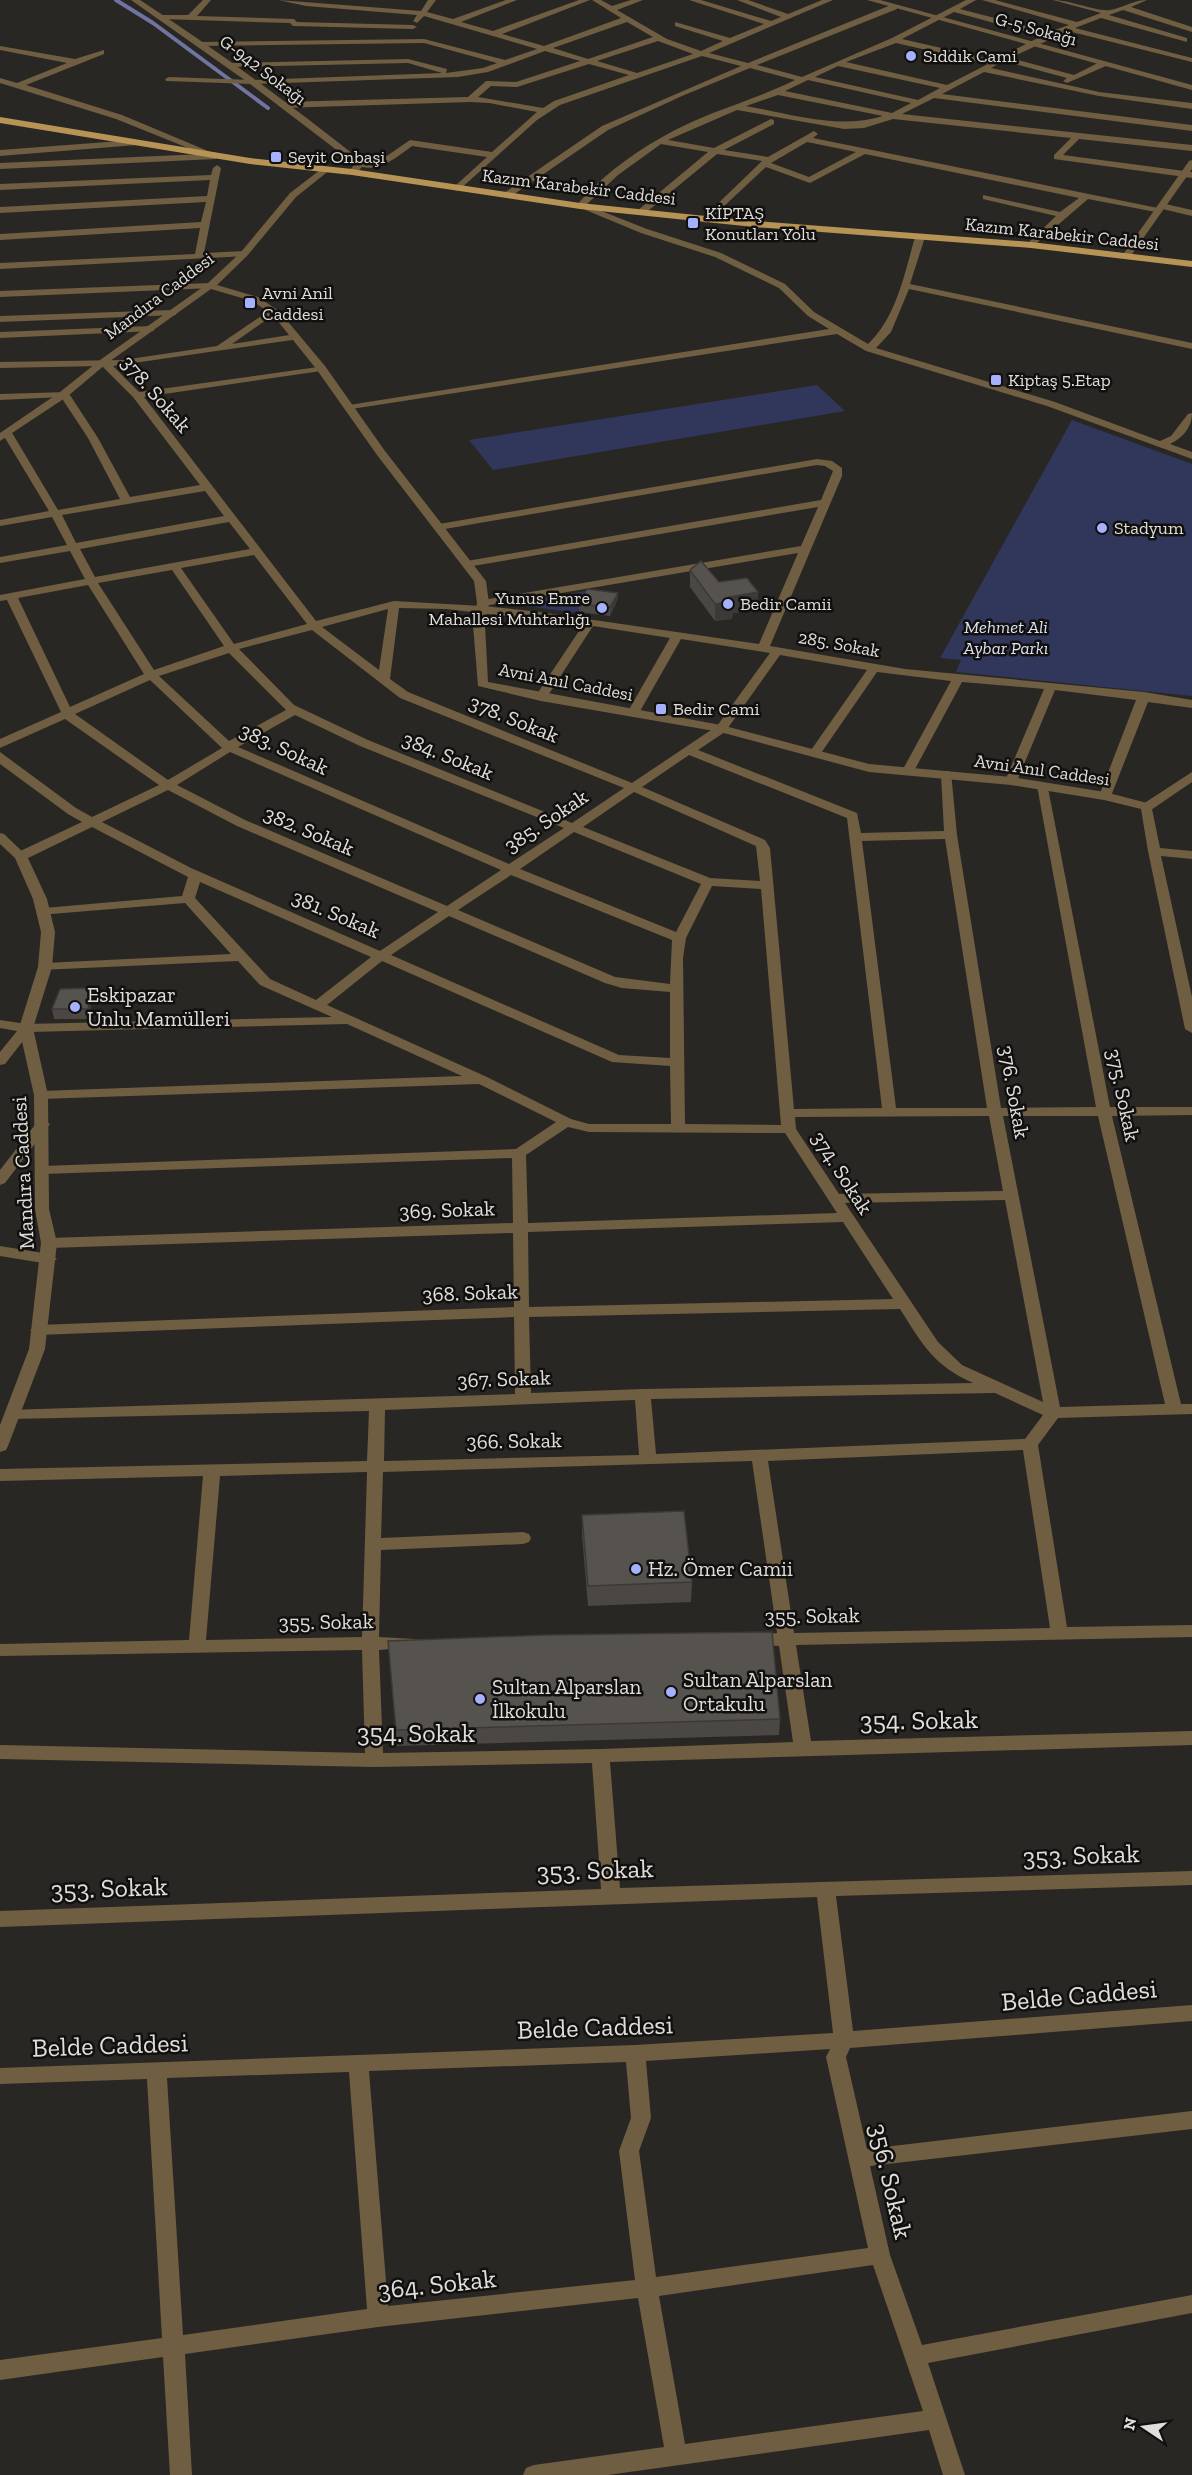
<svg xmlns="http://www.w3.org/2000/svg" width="1192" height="2475" font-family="'Zilla Slab',serif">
  <rect width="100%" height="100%" fill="#292723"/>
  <path fill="#31365b" d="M817,385l28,26 -352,59 -24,-30z
    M1072,420l120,44v232l-236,-24 5,-12 -21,-2z
    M591,590l-13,23 -68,-9z"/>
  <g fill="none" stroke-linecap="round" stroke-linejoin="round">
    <path stroke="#7074a0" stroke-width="4" d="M116,0l37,23 115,85"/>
    <path fill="#6f5e41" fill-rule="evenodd" d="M203,0h8l-14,16 97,3 3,3 116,3 4,2 -4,2 -120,-3 -3,-3 -128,-4 -4,-2 4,-2h26z
      M278,0l143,11 7,-11h8l-9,12 26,7 53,-19h11l-56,22 32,9 86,-31h11l-88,34 42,12 77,-28 -29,-18h9l11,6 19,-6h12l-26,10 50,29 34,12 22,-10 -48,-15v-4l55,16 34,-14 -75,-24h12l70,21 10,-4 -44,-17h11l40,14 34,-14h11l-124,53 39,10 143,-58h6v4l-140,56 45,12 90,-39 74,-38h10l-16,9 89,23 20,-7 -87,-25h13l82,22 24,-9 -48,-13c17,0 44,12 57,10 13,-2 23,-10 37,-10l-16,7 61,20v5l-69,-22 -14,5 78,23v4l-86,-24 -26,10 117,30v4l-124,-31 -58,27 64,17 26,-13h6v4l-39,17 -4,-2 4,-3 -63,-17 -13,7 108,24 93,11v6l-93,-13 -115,-24 -42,22 250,31v6l-258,-33 -32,16 290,31v6l-113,-12 -16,16 129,17v6l-138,-19v-4l17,-17 -178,-19 -29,9 -20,1 -107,-19 -69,30 46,8 57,-29 3,1v4l-50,26 44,7 46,-26 4,3 -5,4 345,70 3,1v4l-73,-14 -57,49 -3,-1v-4l28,-27 -73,-17v-4l77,17 19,-14 -214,-44 -55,29 -44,-16 -60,56 -5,-3 2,-2 59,-57 -45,-7 -74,61h-6v-4l71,-59 -47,-8 -43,31 -32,30 61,24 74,24 64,31 29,28 54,32c29,-28 36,-69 47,-107l5,-3 5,3 -15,47 282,59v6l-283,-60 -18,43 -15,16 179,54 105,39 11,-5 17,-22 4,-1c0,14 -9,25 -22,31l22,8v7l-145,-53 -181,-55 -29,-17 -492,76v-4l4,-1 480,-76 -21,-13 -29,-28 -64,-31 -74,-24 -65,-27c36,-42 86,-73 137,-93 28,-11 56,-20 82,-33l-45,-12 -68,28 -74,34 -98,67h-6v-4l98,-67 139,-60 -39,-10 -142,49 -23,15 -79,71 -3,-1v-4l32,-29 -75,-11c-15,11 -37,30 -56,18l4,-3 21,-1 29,-20 82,12 45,-40 -48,-9 -19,-1 -188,6 -4,-3 4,-3 186,-5 18,-16 30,1 64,-21 -35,-10 -57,21 -30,5 -206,7 -86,-3 -1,-2 4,-2 83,3 190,-7 -34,-10 -180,4 -1,-2 4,-2 177,-4 39,10 -1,4 37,-5 14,-5 -73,-20 -226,3v-4h3l223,-3 81,21 32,-11 -113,-33 -7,7 -4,-2 4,-6 -111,-9zM954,12l88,24 -48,24 -92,-21zM627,22l26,15 -65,22 -35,-11zM658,41l35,13 -56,19 -40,-12zM896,43l92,21 -41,21 -101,-23zM589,64l40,11 -75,26 -11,7 -65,-11 13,-11 26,1zM838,66l102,22 -22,12 -103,-23zM808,80l103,23 -19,10 -107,-22zM778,95l105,21c-45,14 -92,-2 -137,-10zM807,142l49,10 -47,25 -38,-14z
      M0,46l75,13 29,-9v4l-78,31 96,30 98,41 -4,3 -216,10v-6l203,-9 -87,-35 -116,-36v-5l17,5 50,-20 -67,-13z
      M134,140l4,3 -1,2 -137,11v-6z
      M217,165l4,3 -17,85 40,-2 3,1v4l-247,13v-6l195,-9 5,-26 -200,12v-6l201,-12 5,-20 -206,11v-6l207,-11 3,-16 -210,10v-6l211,-9 2,-7z
      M1161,203l31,7v6l-34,-8 -1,-2z
      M210,283l5,3 -2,2 -213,9v-6z
      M273,308l3,1v4l-44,31 64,-10 3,1v4l-186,27 26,26 186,-26 1,2 -5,3 -177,26 172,224 78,-20 88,5 -5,-3 6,-3 318,-54 17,-39 -351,60 -6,-3 6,-3 354,-61 12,-29 -8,-5 -8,-1 -378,65 -5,-3 5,-3 378,-65 15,2 10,7v8l-72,170 135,23 239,23 48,8v8l-44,-6 -37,94 -6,4 -6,-4 37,-96 -81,-10 -38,91 -6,4 -6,-4 39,-92 -82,-7 -48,89 -6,4 -6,-4 49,-90 -74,-9 -58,84 -4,1 -6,-4 58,-83 -87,-15 -55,77 -27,18 159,63 4,20 83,-2 -3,-56 6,-4 4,1 6,63 44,273 95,-1 -59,-321 2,-3h8l63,324h82v8l-80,1 69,288h11v10l-134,4 -20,27 29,182 125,-2v12l-396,8 15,96 381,-10v14l-582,17 10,126 572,-17v14l-356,11 17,135 339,-26v16l-342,27 -4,9 21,92 325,-38v18l-322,37 20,89 32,90 270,-50v18l-264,50 37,112h-22l-14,-45 -321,45h-85l3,-7 8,-3 130,-18 -26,-149 -260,29 -193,27 7,121h-22l-7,-118 -163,23v-20l162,-22 -15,-259 -147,5v-16l635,-23 198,-12 -16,-136 -817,30v-16l601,-22 -9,-126 -218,4 -374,-8v-14l365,8 -3,-103 -362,6v-12l189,-4 14,-164 -203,5v-12l367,-8 2,-50 -356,8 -6,-1 -2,-4 2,-4 508,-16 -1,-77 -476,18 -8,-5 8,-5 476,-18 -1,-74 -464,15 -8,-5 8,-5 464,-15 -1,-65 -469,16 -7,-4 7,-4 473,-17 40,-27 -77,-38 -438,15 -7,-4 7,-4 421,-15 -115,-52 -317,8 -25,32 -5,1v-13l17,-21 -17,-3v-8l26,4 306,-7 -72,-32 -22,-24 -198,9 -2,-3 7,-4 186,-9 -46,-51 -146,12 -2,-3 2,-3 5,-1 138,-12 6,-19 -96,-50 -66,32h-10l-1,-3 1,-3 66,-31 -14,-8 -68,-50v-12l76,56 16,9 67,-32 -94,-66 -65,29v-9l61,-27 -54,-112 -7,1v-6l85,-16 -15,-28 -70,12v-6l67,-12 -15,-28 -52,9v-6l49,-9 -47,-78 9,-2 47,79 62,-11 -32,-61 -27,-41 -61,3v-6l68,-2 30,46 32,59 70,-12 -67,-88 -31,-31 -102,2v-6l123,-2 94,-14zM205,491l19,25 -148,27 -14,-28zM229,522l21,27 -155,28 -15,-28zM798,553l-39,91 -220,-32 -55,-6zM254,555l53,69 -73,20 -53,-76zM172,570l52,76 -70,24 -56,-87zM88,585l56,89 -74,33 -52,-109zM399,608l47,1 137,16 -48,72 6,4 4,-1 48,-74 77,12 -43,75 6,4 6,-4 42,-74 89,14 -53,73 -85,57 -224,-91 -18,-13zM388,609l-9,61 -57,-43zM312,630l88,68 224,90 -52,35 -204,-83 -74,-35 -55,-56zM229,653l57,57 -57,31 -70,-65zM150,680l72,68 -54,32 -93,-66zM295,715l65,31 204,82 -55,36 -271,-117zM230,752l271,118 -54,36 -202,-86 -68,-35zM689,755l158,63 35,290 -88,1 -24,-261 -5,-8 -123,-53zM168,790l69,36 201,86 -58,39 -189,-83 -89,-46zM634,792l122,54 4,35 -50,-3 -127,-51zM574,832l127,52 -25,48 -156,-63zM945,839l42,269h-91l-34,-267zM511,875l161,65 -2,44 -55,-7 -157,-67zM200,882l171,75 -55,43 -46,-21 -75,-81zM712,886l49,3 20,236 -96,-1 -2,-166 3,-20zM449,916l156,67 17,5 48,4v66l-51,-3 -228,-100zM382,961l230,101 58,4 1,58h-82l-18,-5 -84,-42 -160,-72zM989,1116l14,75 -164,3 -43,-65 -1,-12zM1003,1116h95l67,288 -105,3zM568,1127l21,5 196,1 52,80 -309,10 -2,-68zM1005,1200l38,202 -81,-37 -24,-23 -93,-139zM843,1222l50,77 -364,8 -1,-75zM900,1309c23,36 33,56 73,74l-330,6 -112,4 -2,-76zM995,1393l48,22 -18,24 -369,15 -5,-55zM635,1400l4,55 -255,6 1,-51zM1023,1450l27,178 -256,5 -26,-172zM752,1461l25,172 -29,3 -3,4 3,4 31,2 14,96 -192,7 -218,4 -4,-103 36,-3 3,-4 -3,-4 -36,-2 2,-87 142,-6 6,-2 2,-4 -2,-4 -6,-2 -142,6 2,-66zM367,1472l-5,165 -156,3 14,-164zM830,2049l-4,8 42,191 -212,29 -17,-126 12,-33 -5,-57zM626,2062l5,56 -12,33 16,129 -247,26 -19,-235zM349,2072l18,237 -184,26 -16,-257zM873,2265l50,146 -238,33 -26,-148z
      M173,310l3,1v4l-176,7v-6z
      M151,326l3,1v4l-154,7v-6z
      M1192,772v10l-41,28h-8l-2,-3 2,-3z
      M43,1120l7,4 -45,59 -5,2v-15l38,-49z
      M0,1246l49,8 8,5 -8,5 -49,-8z"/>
    <path fill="#6f5e41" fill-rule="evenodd" d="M131,0h9c77,50 151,105 223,162v4l-8,8h-6l-1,-2 7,-8 -109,-83z
      M867,0h13l312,85v5z
      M1192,160v9l-62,88h-6v-4l65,-92z
      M324,167l7,2 -35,28 -49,59 -30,29 41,12 21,14 46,55 60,85 101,130 3,22 -4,22 3,57 233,43 148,39 142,13 94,15 46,12 9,44 32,3v8l-31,-3 31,141v36l-7,-4 -37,-178 -7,-42 -37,-9 -93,-15 -142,-13 -149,-40 -179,-31 -63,-15 -5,-61 4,-22 -3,-22 -97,-126 -60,-85 -44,-55 -21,-14 -41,-12 -105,75 -38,32 -68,45v-8l60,-41 40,-32 107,-76 34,-32 49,-59z
      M0,833l4,1 23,22 20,43 8,33 -3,35 -19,61 15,67 1,114 8,34 -12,106 -37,97 -2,4 -6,2v-27l29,-76 12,-106 -6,-34 -1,-114 -15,-67 19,-61 3,-35 -8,-33 -18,-41 -15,-14z"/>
    <path fill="#b79356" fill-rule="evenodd" d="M0,117l250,41 102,11 228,34 174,18 277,21 161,19v6l-161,-19 -277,-21 -174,-18 -228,-34 -102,-11 -250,-41z"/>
  </g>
  <path fill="#4a4744" d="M690,570l29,12 39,10 -1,18 -24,3 -1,6 -17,2 -25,-34z
    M618,593l-1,8 -7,15 -31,-4v-8z
    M92,997l-3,22h-35l-2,-10z
    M582,1515l110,67 -1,20 -103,4 -6,-71z
    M388,1641l392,78 -1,16 -382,11z"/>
  <path fill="#3c3a37" d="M758,592l-1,18 -24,3 -1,6 -17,2v-17l14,-7z
    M618,593l-1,8 -7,15v-9z
    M91,988l1,9 -3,22 -1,-10z"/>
  <path fill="#56534f" stroke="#3c3a37" stroke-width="1.5" d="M701,561l18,21 28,-4 11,14 -29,5 4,4 -18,3 -25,-34z
    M587,589l31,4 -8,14 -31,-3z
    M91,988l-3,21h-36l8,-20z
    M684,1511l8,71 -104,4 -6,-71z
    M772,1632l8,87 -384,11 -8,-89 158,-6z"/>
  <g fill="#a5b1fc" stroke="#11100e" stroke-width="2">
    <circle cx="911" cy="56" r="6"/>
    <rect x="270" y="151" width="12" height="12" rx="3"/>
    <rect x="687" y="217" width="12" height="12" rx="3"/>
    <rect x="244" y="297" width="12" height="12" rx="3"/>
    <rect x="990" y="374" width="12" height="12" rx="3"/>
    <circle cx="1102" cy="528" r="6"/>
    <circle cx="728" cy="604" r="6"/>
    <circle cx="602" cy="608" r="6"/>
    <rect x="655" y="703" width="12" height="12" rx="3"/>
    <circle cx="75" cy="1007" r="6"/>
    <circle cx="636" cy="1569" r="6"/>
    <circle cx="671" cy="1692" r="6"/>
    <circle cx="480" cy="1699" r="6"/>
  </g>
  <g text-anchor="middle" stroke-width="5" stroke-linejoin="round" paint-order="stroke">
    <g font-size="18" fill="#e0dedb" stroke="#11100e">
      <text transform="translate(1036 29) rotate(15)" y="6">G-5 Sokağı</text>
      <text transform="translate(263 70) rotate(37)" y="6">G-942 Sokağı</text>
      <text transform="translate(579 187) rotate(7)" y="6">Kazım Karabekir Caddesi</text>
      <text transform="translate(1062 234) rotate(6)" y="6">Kazım Karabekir Caddesi</text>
      <text transform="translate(159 296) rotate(-37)" y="6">Mandıra Caddesi</text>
      <text transform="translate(839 644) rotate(10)" y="6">285. Sokak</text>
      <text transform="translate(566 682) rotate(11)" y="6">Avni Anıl Caddesi</text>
      <text transform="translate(1042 770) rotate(8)" y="6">Avni Anıl Caddesi</text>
    </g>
    <g font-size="18" fill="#e0dedb" stroke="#11100e" text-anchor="start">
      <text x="923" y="62">Sıddık Cami</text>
      <text x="288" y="163">Seyit Onbaşi</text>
      <text x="705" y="219">KİPTAŞ<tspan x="705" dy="21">Konutları Yolu</tspan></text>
      <text x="262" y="299">Avni Anil<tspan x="262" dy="21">Caddesi</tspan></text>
      <text x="1008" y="386">Kiptaş 5.Etap</text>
      <text x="1114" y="534">Stadyum</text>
      <text x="590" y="604" text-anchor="end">Yunus Emre<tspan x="590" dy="21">Mahallesi Muhtarlığı</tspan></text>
      <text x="740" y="610">Bedir Camii</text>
      <text x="673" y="715">Bedir Cami</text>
    </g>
    <g font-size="18" font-style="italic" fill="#dce0f4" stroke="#11100e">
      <text x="1006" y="633">Mehmet Ali<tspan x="1006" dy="21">Aybar Parkı</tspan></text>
    </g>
    <g font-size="21" fill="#e0dedb" stroke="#11100e">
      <text transform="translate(156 394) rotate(49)" y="7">378. Sokak</text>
      <text transform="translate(514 719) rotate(22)" y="7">378. Sokak</text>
      <text transform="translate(284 749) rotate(25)" y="7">383. Sokak</text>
      <text transform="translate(448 756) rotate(22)" y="7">384. Sokak</text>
      <text transform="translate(546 821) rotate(-34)" y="7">385. Sokak</text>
      <text transform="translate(309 831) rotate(23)" y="7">382. Sokak</text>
      <text transform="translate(336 914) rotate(23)" y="7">381. Sokak</text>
      <text transform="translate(1014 1092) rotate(80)" y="7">376. Sokak</text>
      <text transform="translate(1123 1095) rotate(78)" y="7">375. Sokak</text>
      <text transform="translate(23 1173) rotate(-93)" y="7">Mandıra Caddesi</text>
      <text transform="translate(842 1173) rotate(57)" y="7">374. Sokak</text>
      <text transform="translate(447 1210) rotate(-2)" y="7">369. Sokak</text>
      <text transform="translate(470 1293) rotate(-2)" y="7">368. Sokak</text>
      <text transform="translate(504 1379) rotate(-2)" y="7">367. Sokak</text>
      <text transform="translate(514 1441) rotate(-1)" y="7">366. Sokak</text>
      <text transform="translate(812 1616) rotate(-1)" y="7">355. Sokak</text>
      <text transform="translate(326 1622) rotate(-1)" y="7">355. Sokak</text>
    </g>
    <g font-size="21" fill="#e0dedb" stroke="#11100e" text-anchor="start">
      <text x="87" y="1002">Eskipazar<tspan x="87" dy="24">Unlu Mamülleri</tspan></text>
      <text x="648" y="1576">Hz. Ömer Camii</text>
      <text x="683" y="1687">Sultan Alparslan<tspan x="683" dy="24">Ortakulu</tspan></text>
      <text x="492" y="1694">Sultan Alparslan<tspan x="492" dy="24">İlkokulu</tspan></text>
    </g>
    <g font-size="26" fill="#e0dedb" stroke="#11100e">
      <text transform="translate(919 1720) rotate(-1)" y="9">354. Sokak</text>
      <text x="416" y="1742">354. Sokak</text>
      <text transform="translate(1081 1855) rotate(-2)" y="9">353. Sokak</text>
      <text transform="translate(595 1870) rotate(-2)" y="9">353. Sokak</text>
      <text transform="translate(109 1888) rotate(-2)" y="9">353. Sokak</text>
      <text transform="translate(1079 1995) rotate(-5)" y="9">Belde Caddesi</text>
      <text transform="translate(595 2027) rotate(-2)" y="9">Belde Caddesi</text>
      <text transform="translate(110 2045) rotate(-2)" y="9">Belde Caddesi</text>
      <text transform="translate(891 2181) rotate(77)" y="9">356. Sokak</text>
      <text transform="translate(437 2284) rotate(-6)" y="9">364. Sokak</text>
    </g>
  </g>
  <g transform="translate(1144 2427) rotate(283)" stroke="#11100e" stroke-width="4.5" paint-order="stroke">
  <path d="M0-4.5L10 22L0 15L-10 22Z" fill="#e0dedb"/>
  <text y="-9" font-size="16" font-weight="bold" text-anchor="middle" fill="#e0dedb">N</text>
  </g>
</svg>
